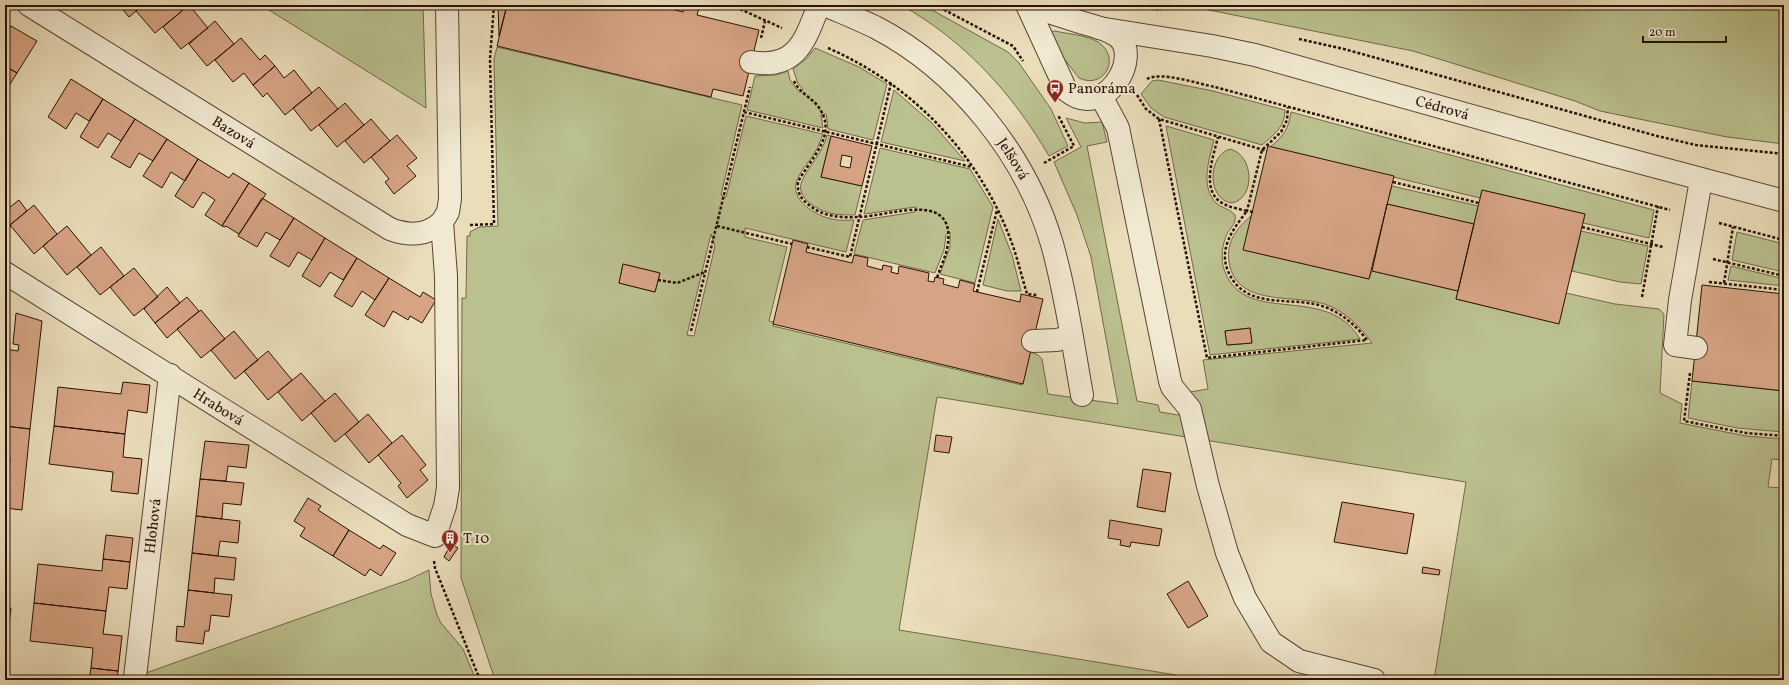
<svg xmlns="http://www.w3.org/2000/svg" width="1789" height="685" font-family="Vollkorn,serif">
  <rect width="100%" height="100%" fill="#eaddba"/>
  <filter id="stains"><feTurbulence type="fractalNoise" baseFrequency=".005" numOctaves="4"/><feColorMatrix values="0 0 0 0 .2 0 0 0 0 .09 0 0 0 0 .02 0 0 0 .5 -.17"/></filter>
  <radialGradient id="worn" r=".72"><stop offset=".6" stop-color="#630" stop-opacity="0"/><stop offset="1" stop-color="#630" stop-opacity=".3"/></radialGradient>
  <path fill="#bac08e" stroke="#726848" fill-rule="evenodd" d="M261,5h162l3,103 -24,-15z
    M901,5h22l85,47 11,11 32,46 17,37 -19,10c-36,-62 -85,-116 -148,-151z
    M1184,5h600v139l-57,-7 -127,-26 -25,-10 -162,-50z
    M1055,31c13,3 32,4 43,11 24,16 6,48 -19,36l-31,-40v-6z
    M497,47l245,58 -21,90 5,2 20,-81 77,18c-2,5 -4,10 -6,15 -6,11 -15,19 -20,31 -8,20 19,36 35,39 7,2 15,1 22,1l-8,32 -101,-24v9l42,10 -18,74 4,1v4l249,59 8,-33 8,3 4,4 6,35 70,10 -27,-147 -14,-42 -23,-53 27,-15 -15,-29 19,5 17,-1 5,20 -20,4 50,255 21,4 2,7 43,7 -13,-27 18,-3 -5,-29 169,-17c-11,-15 -23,-28 -40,-36 -32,-16 -95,4 -103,-45 -3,-21 8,-34 23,-47l-8,35 125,29 3,-8 86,20 -2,8 98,23 12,-29 49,11 44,5 5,5 -4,79 22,11 -2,19 66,13 38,3v21l-12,-1 -4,28 16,1v192h-350l32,-198 -529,-85 -38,233 308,50h-712l-34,-102 1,-280h4l1,-62h3v-4l9,-5 19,-1 -4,-167zM711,234l4,12 -21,90 -7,-1zM623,264l37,9 -5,19 -36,-9z
    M815,48l44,19 28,17 -14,56 -45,-11 -2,-15 -5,1 2,13 -76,-18 8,-34 21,-1 12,-4 2,9 10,13 3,-4 -5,-5 -5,-15 14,-11z
    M1158,80l55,11 72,19c0,17 -11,25 -23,35l-98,-28 -13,-9 -10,-14 11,-13z
    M894,90l38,33 33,38 -84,-19z
    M1291,112l363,98 -5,28 -66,-15 2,-9 -103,-24 -2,8 -210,-51c13,-10 19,-19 21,-35z
    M1166,126l48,14c-5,20 -14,46 2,63 6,5 14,6 19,12 2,7 -4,12 -8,19 -5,11 -7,26 -2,38 22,55 101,10 135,67l-150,16zM1250,328l2,15 -25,2 -2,-14z
    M827,135l4,1 -10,41 41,9 -7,29c-7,0 -14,0 -21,-1 -14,-2 -40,-16 -32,-33 7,-16 21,-28 25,-46z
    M880,148l90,21 23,38 -18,76 -35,-9 10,-27v-15l-4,3 -2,15 -9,23 -81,-19 9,-34 52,-8 1,-5 -52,7z
    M1230,149c24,6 26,49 2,54 -25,-3 -25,-47 -2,-54z
    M1392,186l86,20 -4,18 -87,-20z
    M998,219l14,36 9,36h-14l-24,-6z
    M1581,231l67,15 -7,38 -21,-2 -48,-11z
    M1737,232l47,12v28l-52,-12z
    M1731,266l53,13v7l-56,-6z
    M1692,381l92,10v41l-47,-4 -49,-10z
    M429,570l2,24 6,21 4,8 22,26 13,31h-350l282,-100z"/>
  <path fill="#d6a484" stroke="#291103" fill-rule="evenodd" d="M119,5h24l-14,12z
    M143,5h34l5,6 -27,22 -19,-22z
    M189,5l19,23 -27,21 -18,-22z
    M498,5h9l-8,31z
    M507,5h161l-1,3 16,4 2,-7h3l11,3 -2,7 62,15 -16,66 -30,-7 -2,8 -214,-51z
    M215,21l19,23 -27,22 -18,-22z
    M11,26l26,15 -20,32 -12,-7v-31z
    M241,38l19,22 5,-5 10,11 -22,19 -9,-12 -11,9 -18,-22z
    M5,66l12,7 -12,19z
    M275,66l9,12 10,-8 18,23 -27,22 -18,-22 -4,4 -10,-12z
    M71,79l32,20 -14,22 -13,-8 -10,16 -18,-12z
    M319,87l19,22 -27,22 -18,-23z
    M103,99l32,20 -14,22 -13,-8 -10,15 -18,-11z
    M345,103l19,22 -27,22 -18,-22z
    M135,119l32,20 -14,22 -14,-8 -9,15 -19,-11z
    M371,119l19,22 -26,22 -19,-22z
    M397,135l20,23 -10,8 9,10 -22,18 -9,-12 4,-3 -18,-22z
    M831,136l41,10 -10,40 -41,-9zM842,155l10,2 -2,11 -10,-2z
    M167,139l31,20 -13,22 -14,-9 -9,16 -19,-12z
    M1268,146l126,30 -25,103 -126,-29z
    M198,159l31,19 4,-5 16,10 -27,43 -17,-11 10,-15 -12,-8 -10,16 -18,-12z
    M249,183l17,11 -27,40 -13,-8 -1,1 -3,-1z
    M1482,190l103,24 -26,110 -103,-25z
    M262,198l32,20 -14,22 -14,-8 -9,15 -19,-11z
    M19,200l8,11 -17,14 1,1 -4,3 -2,-2v-16z
    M1387,204l87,20 -16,67 -86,-20z
    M34,205l23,29 -23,20 -24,-29z
    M294,218l31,20 -13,22 -14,-8 -9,15 -19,-11z
    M67,226l24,29 -24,20 -24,-29z
    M325,238l32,20 -14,22 -13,-8 -10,15 -18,-11z
    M793,240l15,4 -2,8 46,11 2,-8 14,3 -1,8 15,4 1,-5 9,2 -1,5 7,2 1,-8 30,7 -1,8 6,1 1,-5 9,2 -1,5 15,4 2,-8 15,4 -2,7 47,11 1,-8 22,5 -20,85 -250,-60z
    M101,247l23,29 -24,19 -23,-28z
    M357,258l32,20 -14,22 -13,-9 -10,16 -18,-11z
    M623,264l37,9 -5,19 -36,-9z
    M134,268l24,29 -24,19 -24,-29z
    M389,278l31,19 3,-5 13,8 -14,23 -12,-7 -2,4 -15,-9 -9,16 -19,-12z
    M1702,285l82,9v97l-92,-10z
    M167,287l13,16 -25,20 -11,-14z
    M187,297l12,14 -32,27 -12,-15z
    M201,310l24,29 -24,19 -24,-29z
    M16,313l26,8 -12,108 -25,-3v-77l13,2 1,-6 -6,-1z
    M1250,328l2,15 -25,2 -2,-14z
    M234,331l24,29 -23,19 -24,-29z
    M268,351l24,29 -24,20 -24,-29z
    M301,373l24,28 -23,20 -24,-29z
    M123,382l27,3 -3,28 -19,-3 -3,24 -71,-8 4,-39 63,7z
    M335,393l24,29 -24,20 -24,-29z
    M368,414l24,29 -23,20 -24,-29z
    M5,426l25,3 -8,81 -17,-2 5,-50h-5z
    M54,426l71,8 -2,23 19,2 -4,35 -27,-3 2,-19 -64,-8z
    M402,435l24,30 -6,5 8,10 -21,18 -9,-12 3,-3 -23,-28z
    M936,435l16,2 -3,16 -15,-2z
    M205,441l44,4 -3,23 -18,-2 -2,15 -26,-2z
    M1143,469l28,4 -6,39 -28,-5z
    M200,479l44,4 -3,22 -18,-2 -1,16 -26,-3z
    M308,498l13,8 -3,4 31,20 -16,26 -33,-20 5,-8 -11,-7z
    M1342,502l72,12 -7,40 -73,-12z
    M196,516l44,5 -2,22 -18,-2 -2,15 -26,-3z
    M1110,520l52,9 -3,17 -28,-4 -1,5 -10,-2 1,-5 -13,-2z
    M349,530l31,19 3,-4 13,8 -15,23 -11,-7 -5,7 -32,-20z
    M106,535l27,3 -3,24 -27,-3z
    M451,544l7,4 -9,13 -5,-4z
    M192,553l44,5 -2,22 -19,-2 -1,15 -26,-3z
    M103,559l27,3 -3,27 -18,-2 -3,24 -72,-8 4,-39 64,7z
    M1423,567l17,3 -1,5 -17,-2z
    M1188,581l20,35 -20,12 -21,-34z
    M188,590l44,5 -3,22 -18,-2 -2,16h-4l-2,13 -27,-3 1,-15 7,1z
    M34,603l72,8 -3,23 19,2 -4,35 -27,-3 2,-20 -63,-7z
    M5,608h6l-6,49z
    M91,668l27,3 -1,9h-28z"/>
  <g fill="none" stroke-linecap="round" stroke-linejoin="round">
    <g stroke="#594431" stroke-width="24">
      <g id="minor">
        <path id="s1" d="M29,5l361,224c18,7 37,7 52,-7"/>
        <path id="s2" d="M825,5c16,7 33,14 50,22 83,43 151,128 177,217 14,50 21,101 30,151"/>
        <path d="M1027,5c19,6 37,12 56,18 11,3 24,6 34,13 27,20 -13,87 -51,54z"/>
        <path id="s3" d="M1099,28l113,18 43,9 349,98 180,48"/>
        <path d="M751,62c46,8 54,-22 68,-57"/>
        <path d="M1101,96l17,32 52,253 2,6 18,22 18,77 19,67 18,45 26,44 28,19 75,19"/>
        <path id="s4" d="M5,273l402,252 28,11 10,-30 3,-18 -2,-212 -4,-54 6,-10 2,-13 -3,-194"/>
        <path d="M1033,341l24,-1 14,-4"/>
        <path d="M1696,348l-21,-3 5,-45 21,-120"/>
        <path id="s5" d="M135,677l35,-302"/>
      </g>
    </g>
    <path stroke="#291103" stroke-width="2.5" stroke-dasharray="3 2" stroke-linecap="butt" d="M731,5l51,23
      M935,5l78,41 10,15
      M1136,5l25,5
      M695,7v-2
      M761,38l4,-17
      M1299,39l45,10 313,87 39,9 88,9
      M828,48c82,36 147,102 180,185 8,19 13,41 19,61l10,1
      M1147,79c14,-8 52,5 68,8l455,123
      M794,81c5,11 16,16 23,24 23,29 -6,52 -19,77 -1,11 3,17 11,23 14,12 33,13 50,12 32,-1 100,-29 88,32 -2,9 -7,19 -10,29
      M1137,95l9,14 13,10 108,32
      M744,112l228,55
      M1159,119l48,239 160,-18c-10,-13 -22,-24 -37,-31 -34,-16 -84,5 -102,-38 -10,-23 6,-43 19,-60 -7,-2 -15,-3 -21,-6 -27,-11 -13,-47 -8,-68
      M1044,163l30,-17 -16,-31
      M1393,182l86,21
      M1253,212l-6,-1 15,-61 19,-18 6,-12 1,-13
      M1719,223l65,17
      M470,225l24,-1 -4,-165 4,-54
      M717,226l75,18
      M1582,227l81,20
      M807,247l43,10 41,-174
      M1713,259l71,17
      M658,280l19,3 28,-11
      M1709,282l75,8
      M1724,283l9,-56
      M977,292l20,-82
      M1642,297l16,-91
      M691,331l59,-244
      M1690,373l-6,48 62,12 38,3
      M434,561l1,7 45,112"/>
    <use href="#minor" stroke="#f1e9d2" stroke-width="22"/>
  </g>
  <defs>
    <g id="bus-pin" transform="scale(0.9)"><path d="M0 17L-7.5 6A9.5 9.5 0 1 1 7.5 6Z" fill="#8f2418" stroke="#f1e9d2"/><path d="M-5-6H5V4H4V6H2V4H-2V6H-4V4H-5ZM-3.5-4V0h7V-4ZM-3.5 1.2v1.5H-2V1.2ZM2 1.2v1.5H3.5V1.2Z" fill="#fff"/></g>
    <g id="building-pin" transform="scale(0.9)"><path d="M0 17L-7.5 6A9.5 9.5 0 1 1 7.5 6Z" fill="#8f2418" stroke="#f1e9d2"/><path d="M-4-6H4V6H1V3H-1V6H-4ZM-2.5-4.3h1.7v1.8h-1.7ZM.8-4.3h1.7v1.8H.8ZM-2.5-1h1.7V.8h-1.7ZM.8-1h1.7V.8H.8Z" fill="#fff"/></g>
  </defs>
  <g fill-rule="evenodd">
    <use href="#bus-pin" x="1055" y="88"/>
    <use href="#building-pin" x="450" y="538"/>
  </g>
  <g text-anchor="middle" stroke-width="4" stroke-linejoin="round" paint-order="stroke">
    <g font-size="15" fill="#291103" stroke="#f1e9d2" text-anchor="start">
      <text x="1068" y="93">Panoráma</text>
      <text x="463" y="543">T 10</text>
    </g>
    <g font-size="15" fill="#291103" stroke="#f1e9d2">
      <text dy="5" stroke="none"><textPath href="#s3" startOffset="353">Cédrová</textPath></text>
      <text dy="5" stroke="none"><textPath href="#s1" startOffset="241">Bazová</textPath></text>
      <text dy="5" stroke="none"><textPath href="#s2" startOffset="248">Jelšová</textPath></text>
      <text dy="5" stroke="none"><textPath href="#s4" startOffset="252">Hrabová</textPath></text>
      <text dy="5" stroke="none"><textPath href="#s5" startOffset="152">Hlohová</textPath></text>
    </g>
  </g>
  <rect width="1789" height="685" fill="none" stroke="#eaddba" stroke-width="20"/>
  <rect x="6" y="6" width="1777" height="673" fill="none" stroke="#291103" stroke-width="2"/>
  <rect x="10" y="10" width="1769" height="665" fill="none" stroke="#291103"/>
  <path d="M1643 36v6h83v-6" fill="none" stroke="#291103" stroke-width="2"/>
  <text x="1649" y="36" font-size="12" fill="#291103" stroke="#f1e9d2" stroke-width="3" paint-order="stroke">20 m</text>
  <rect width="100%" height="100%" filter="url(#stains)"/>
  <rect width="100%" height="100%" fill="url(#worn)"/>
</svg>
